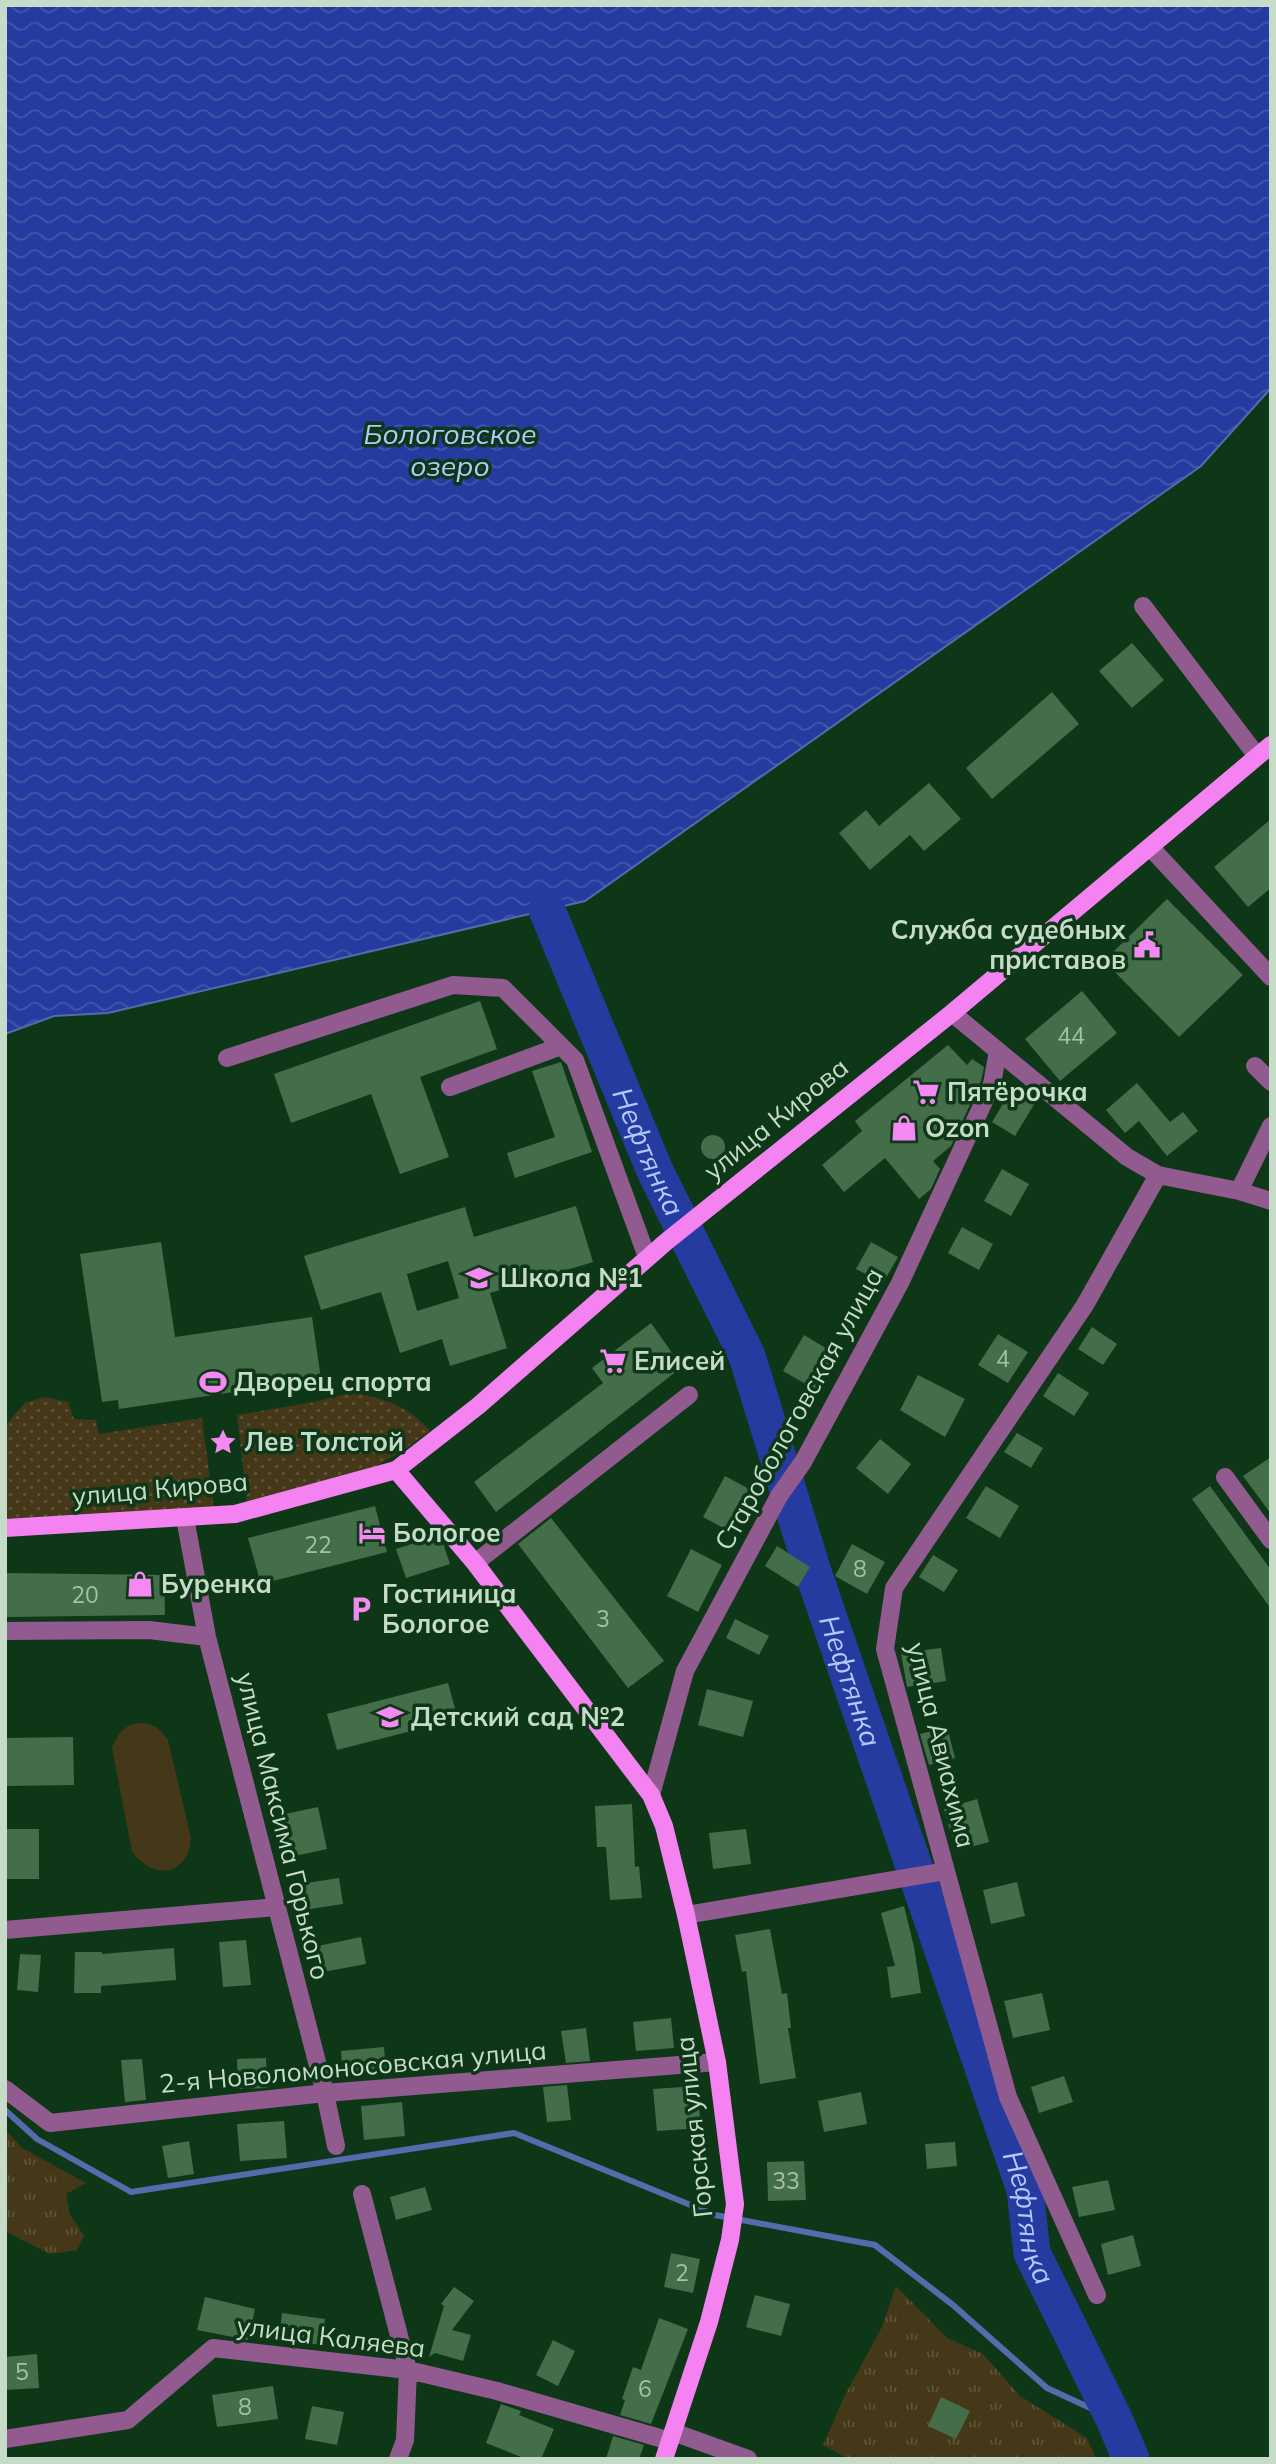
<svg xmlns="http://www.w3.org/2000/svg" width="1276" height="2464" font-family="Mulish,sans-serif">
  <defs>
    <pattern id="grass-tufts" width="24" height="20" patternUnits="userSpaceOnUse" patternTransform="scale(1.75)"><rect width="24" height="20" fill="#453819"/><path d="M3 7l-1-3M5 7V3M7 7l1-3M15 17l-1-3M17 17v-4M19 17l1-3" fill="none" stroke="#5e5439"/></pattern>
    <pattern id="park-dots" width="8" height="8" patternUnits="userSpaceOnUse" patternTransform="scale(1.75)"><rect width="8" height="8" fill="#453819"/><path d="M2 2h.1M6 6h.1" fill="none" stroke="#5e5439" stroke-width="1.8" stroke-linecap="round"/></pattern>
    <pattern id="water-waves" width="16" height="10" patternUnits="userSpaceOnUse" patternTransform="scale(1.75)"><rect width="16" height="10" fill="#253b9f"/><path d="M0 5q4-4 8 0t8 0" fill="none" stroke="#4357ab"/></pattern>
  </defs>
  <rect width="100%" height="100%" fill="#0e3718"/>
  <path fill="url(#grass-tufts)" d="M5,2129l17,19 64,35 -20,11 4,21 14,21 -7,14 -27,4 -45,-23z
    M896,2286l51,52 36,16 37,42 67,42 9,21h-248l-25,-14 22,-50 37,-68z"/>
  <path fill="url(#park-dots)" d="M353,1392c31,7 55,13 77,39l-31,22 -37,21 -114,38 -11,-97 77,-13z
    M45,1397l23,5 6,17 22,1 3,14 103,-16 13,99 -210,8v-99l20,-23z"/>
  <path fill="#453819" d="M142,1723c13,1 19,7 26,17l23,98c-1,5 -1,12 -4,17 -14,26 -42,16 -55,-4l-20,-103c7,-16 12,-24 30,-25z"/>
  <path fill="url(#water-waves)" stroke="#556bab" stroke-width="2" d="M5,5h1266v383l-70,78 -616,435 -477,112 -54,3 -49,18z"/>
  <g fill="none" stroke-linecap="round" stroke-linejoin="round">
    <path stroke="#556bab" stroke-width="6" d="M5,2110l32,29 94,53 383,-59 201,82 160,30 78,60 94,83 67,31"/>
    <path stroke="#253b9f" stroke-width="37" id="s1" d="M547,910l108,261 92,185 65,213 213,621 7,63 82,166 17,40"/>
  </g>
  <path fill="#446d4a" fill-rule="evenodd" d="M1132,643l32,37 -32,28 -33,-37z
    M1052,692l27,32 -87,75 -26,-31z
    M929,783l32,36 -37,32 -14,-16 -40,35 -31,-37 27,-23 13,16z
    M1271,819v69l-23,19 -34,-40z
    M1167,899l76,76 -64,62 -75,-76z
    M1082,991l35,42 -57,48 -35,-42z
    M480,1001l17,48 -77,28 29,80 -49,17 -29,-80 -80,29 -17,-49z
    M948,1045l19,20 5,-6 12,8 -3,14 -30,65 -18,15 7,8 -9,20 -12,10 -34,-41 -41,34 -22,-27 40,-34 -7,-10z
    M561,1062l31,90 -77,26 -8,-25 48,-16 -23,-66z
    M1137,1083l33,39 13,-10 15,19 -31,25 -28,-35 -14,12 -19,-23z
    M1012,1089l23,14 -20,33 -23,-14z
    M701 1147a12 12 0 1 1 24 0a12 12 0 1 1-24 0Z
    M1002,1169l27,15 -18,32 -27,-15z
    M576,1206l17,56 -103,31 17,55 -57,18 -8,-27 -42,14 -19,-61 -60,18 -17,-54 161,-49 9,30zM448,1261l11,37 -42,13 -10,-37z
    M962,1227l31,17 -14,26 -31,-17z
    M161,1242l14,95 137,-20 9,62 -202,30 -1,-9 -16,2 -22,-148z
    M871,1242l27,15 -15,26 -27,-14z
    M651,1323l31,44 -186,145 -22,-30 129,-99 -11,-15z
    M1092,1327l25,17 -14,21 -25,-16z
    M998,1334l30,18 -20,31 -30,-18z
    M804,1335l35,21 -21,35 -35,-20z
    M1058,1373l31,20 -15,23 -31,-20z
    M918,1375l47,24 -20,38 -45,-27z
    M1017,1433l26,15 -12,20 -27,-16z
    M880,1439l31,25 -23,30 -32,-26z
    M1271,1457v57l-28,-38z
    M725,1476l24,13 -22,41 -24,-13z
    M986,1486l33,20 -19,32 -34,-20z
    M1210,1486l61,84v39l-79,-110z
    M375,1506l12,46 -126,32 -13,-46z
    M551,1518l113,143 -36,27 -110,-144z
    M437,1536l6,7 7,21 -44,14 -10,-29z
    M852,1544l33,18 -18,32 -32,-18z
    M777,1546l33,21 -12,20 -33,-21z
    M691,1549l31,16 -24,47 -31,-16z
    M933,1555l25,15 -14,22 -25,-15z
    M5,1573l159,2 1,40 -160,2z
    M735,1619l34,17 -10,19 -33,-17z
    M941,1648l5,33 -39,6 -6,-34z
    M448,1683l10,36 -121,31 -10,-36z
    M707,1689l46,12 -10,36 -45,-12z
    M947,1727l8,31 -26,7 -9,-31z
    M73,1737l1,48 -69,1v-48z
    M977,1799l12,43 -33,9 -12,-42z
    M632,1804l3,63 4,-1 3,32 -32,2 -4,-53h-9l-2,-41z
    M318,1807l9,42 -37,8 -9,-42z
    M5,1829h34v50h-34z
    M746,1829l5,35 -38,5 -4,-36z
    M339,1878l4,26 -39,6 -4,-26z
    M1017,1882l8,34 -34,8 -8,-34z
    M904,1906l10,41 7,46 -30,5 -4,-31 8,-1 -14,-53z
    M770,1929l12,65 5,-1 4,35h-3l8,50 -36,6 -14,-113 -4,1 -7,-37z
    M361,1937l5,27 -43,8 -5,-26z
    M246,1940l5,45 -28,2 -4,-45z
    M174,1948l2,32 -75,6v7h-27l1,-41h27v2z
    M20,1954l21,1 -3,37 -21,-2z
    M1042,1993l8,37 -37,8 -9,-37z
    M671,2018l3,30 -38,3 -3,-29z
    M586,2028l4,33 -24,2 -5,-32z
    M384,2047l2,26 -43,4 -2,-26z
    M266,2058l1,30 -29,1 -1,-30z
    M142,2059l4,41 -21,2 -4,-42z
    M1064,2076l9,26 -34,11 -8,-26z
    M567,2085l4,35 -24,2 -4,-35z
    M697,2086l4,42 -44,3 -4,-42z
    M861,2092l6,32 -43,8 -6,-31z
    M402,2102l3,34 -41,4 -3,-34z
    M284,2121l3,37 -47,3 -3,-37z
    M189,2141l5,33 -26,4 -6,-32z
    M955,2142l2,24 -30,3 -2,-25z
    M804,2161l2,39 -38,1 -1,-39z
    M1108,2180l7,30 -36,7 -7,-30z
    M425,2187l7,23 -36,10 -6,-23z
    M1133,2235l8,31 -33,9 -7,-31z
    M671,2253l29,6 -7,34 -29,-6z
    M454,2287l20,14 -22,29 19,5 -8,26 -28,-8 -6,4 15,-51 -3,-2z
    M755,2295l35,9 -9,32 -35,-9z
    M205,2297l50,12 -7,31 -51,-10z
    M282,2313l43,6 -3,26 -43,-5z
    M659,2318l29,11 -37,95 -31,-9 5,-15 -3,-1 11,-32 8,3z
    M553,2340l22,11 -17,35 -22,-11z
    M37,2354l2,34 -34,2v-33z
    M273,2386l5,33 -61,8 -5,-32z
    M941,2397l29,14 -14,28 -28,-13z
    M501,2404l20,7 -2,4 35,14 -13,30h-15l-40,-16z
    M312,2406l32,6 -7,33 -32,-6z
    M613,2436l31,9 -5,14h-33z"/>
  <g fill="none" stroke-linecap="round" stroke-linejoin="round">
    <path stroke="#915b8f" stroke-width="18" d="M1143,606l114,150
      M1150,847l121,130
      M952,1013l175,144 31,18 81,16 32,10
      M227,1058l226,-73 50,3 72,72 72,197
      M1255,1066l16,16
      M450,1087l111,-41
      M1239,1191l32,-65
      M1225,1477l46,63
      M185,1518l22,119 118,456 11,53
      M475,1563l214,-168
      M5,1631l144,-1 58,7
      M651,1795l34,-124 94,-175 24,-34 97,-179 92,-199 6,-33
      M686,1915l260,-44
      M5,1930l272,-23
      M5,2089l45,34 275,-30 392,-31
      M362,2194l46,176 -3,70 -7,19
      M1097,2295l-89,-198 -123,-448 9,-61 191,-283 73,-130
      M673,2432l75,27
      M5,2439l123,-19 85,-72 195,22 89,21 173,50"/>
    <path stroke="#f483f1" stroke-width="18" d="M396,1470l79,93 176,232 13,31 22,89 31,147 18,142 -5,36 -21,82 -45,137
      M5,1528l230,-14 161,-44 82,-64 189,-165 285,-228 319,-268"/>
  </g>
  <defs>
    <g id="civic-bare" transform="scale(2.1)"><path d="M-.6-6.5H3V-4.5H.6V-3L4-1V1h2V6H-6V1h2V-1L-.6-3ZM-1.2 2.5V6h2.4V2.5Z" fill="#f489f1" stroke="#0e3718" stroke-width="2.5" paint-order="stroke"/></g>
    <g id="supermarket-bare" transform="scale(2.1)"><path d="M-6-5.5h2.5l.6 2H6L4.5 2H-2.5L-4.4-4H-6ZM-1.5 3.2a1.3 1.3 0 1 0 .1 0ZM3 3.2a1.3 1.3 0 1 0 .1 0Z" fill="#f489f1" stroke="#0e3718" stroke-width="2.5" paint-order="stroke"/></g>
    <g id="shop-bare" transform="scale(2.1)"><path d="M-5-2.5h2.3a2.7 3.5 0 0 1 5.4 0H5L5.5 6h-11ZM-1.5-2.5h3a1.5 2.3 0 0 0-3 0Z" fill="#f489f1" stroke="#0e3718" stroke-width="2.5" paint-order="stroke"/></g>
    <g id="school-bare" transform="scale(2.1)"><path d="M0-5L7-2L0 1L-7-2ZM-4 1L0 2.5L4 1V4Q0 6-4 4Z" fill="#f489f1" stroke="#0e3718" stroke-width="2.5" paint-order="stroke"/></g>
    <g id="stadium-bare" transform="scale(2.1)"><path d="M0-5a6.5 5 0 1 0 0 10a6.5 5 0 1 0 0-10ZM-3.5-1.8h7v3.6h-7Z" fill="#f489f1" stroke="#0e3718" stroke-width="2.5" paint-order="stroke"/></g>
    <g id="sight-bare" transform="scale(2.1)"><path d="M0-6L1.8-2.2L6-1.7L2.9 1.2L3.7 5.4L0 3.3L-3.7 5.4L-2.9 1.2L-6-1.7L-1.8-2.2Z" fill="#f489f1" stroke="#0e3718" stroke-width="2.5" paint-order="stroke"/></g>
    <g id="hotel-bare" transform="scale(2.1)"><path d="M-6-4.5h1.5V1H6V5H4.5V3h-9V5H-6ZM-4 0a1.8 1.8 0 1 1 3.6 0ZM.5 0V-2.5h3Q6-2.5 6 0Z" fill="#f489f1" stroke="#0e3718" stroke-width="2.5" paint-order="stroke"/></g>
    <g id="parking-bare" transform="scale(2.1)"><path d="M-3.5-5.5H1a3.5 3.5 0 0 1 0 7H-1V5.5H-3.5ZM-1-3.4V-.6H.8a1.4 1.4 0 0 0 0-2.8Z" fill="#f489f1" stroke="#0e3718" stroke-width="2.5" paint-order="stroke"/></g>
  </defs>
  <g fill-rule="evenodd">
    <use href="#civic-bare" x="1147" y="945"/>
    <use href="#supermarket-bare" x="926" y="1092"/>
    <use href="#shop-bare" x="904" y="1128"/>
    <use href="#school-bare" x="479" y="1278"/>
    <use href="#supermarket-bare" x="613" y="1361"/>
    <use href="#stadium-bare" x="213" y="1382"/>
    <use href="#sight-bare" x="223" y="1442"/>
    <use href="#hotel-bare" x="372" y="1533"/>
    <use href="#shop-bare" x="140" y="1584"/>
    <use href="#parking-bare" x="361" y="1609"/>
    <use href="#school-bare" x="390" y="1717"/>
  </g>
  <g text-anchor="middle" stroke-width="7" stroke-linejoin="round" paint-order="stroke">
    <g font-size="23" fill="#a6c0a8">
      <text x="1071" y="1044">44</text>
      <text x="1003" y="1367">4</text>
      <text x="318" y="1553">22</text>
      <text x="860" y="1577">8</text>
      <text x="85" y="1603">20</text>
      <text x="603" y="1627">3</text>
      <text x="786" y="2189">33</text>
      <text x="682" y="2281">2</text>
      <text x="22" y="2380">5</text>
      <text x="645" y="2397">6</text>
      <text x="245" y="2415">8</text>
    </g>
    <g font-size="26" font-weight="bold" fill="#c6dcc8" stroke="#0e3718" text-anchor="start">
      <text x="1126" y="939" text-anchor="end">Служба судебных<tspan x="1126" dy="30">приставов</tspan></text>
      <text x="947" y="1101">Пятёрочка</text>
      <text x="925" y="1137">Ozon</text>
      <text x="500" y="1287">Школа №1</text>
      <text x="634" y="1370">Елисей</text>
      <text x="234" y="1391">Дворец спорта</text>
      <text x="244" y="1451">Лев Толстой</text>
      <text x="393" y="1542">Бологое</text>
      <text x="161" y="1593">Буренка</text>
      <text x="382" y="1603">Гостиница<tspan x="382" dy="30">Бологое</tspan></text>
      <text x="411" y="1726">Детский сад №2</text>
    </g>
    <g font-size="26" fill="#c6dcc8" stroke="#0e3718">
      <text transform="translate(776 1119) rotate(-39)" y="9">улица Кирова</text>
      <text transform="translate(799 1409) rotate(-61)" y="9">Старобологовская улица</text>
      <text transform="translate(160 1489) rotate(-5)" y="9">улица Кирова</text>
      <text transform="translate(941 1745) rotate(76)" y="9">улица Авиахима</text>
      <text transform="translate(283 1826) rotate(76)" y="9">улица Максима Горького</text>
      <text transform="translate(353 2067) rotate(-5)" y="9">2-я Новоломоносовская улица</text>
      <text transform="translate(694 2127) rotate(-96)" y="9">Горская улица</text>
      <text transform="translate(331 2337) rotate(7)" y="9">улица Каляева</text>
    </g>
    <g font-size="28" font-style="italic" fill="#b4c8fd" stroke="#0e3718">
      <text x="450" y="444">Бологовское<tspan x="450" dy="32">озеро</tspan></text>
      <text dy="10" stroke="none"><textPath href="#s1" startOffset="262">Нефтянка</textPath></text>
      <text dy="10" stroke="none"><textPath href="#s1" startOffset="830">Нефтянка</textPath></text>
      <text dy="10" stroke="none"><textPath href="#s1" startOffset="1396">Нефтянка</textPath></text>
    </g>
  </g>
  <rect width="1276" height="2464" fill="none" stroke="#c6dcc8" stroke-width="14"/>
</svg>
